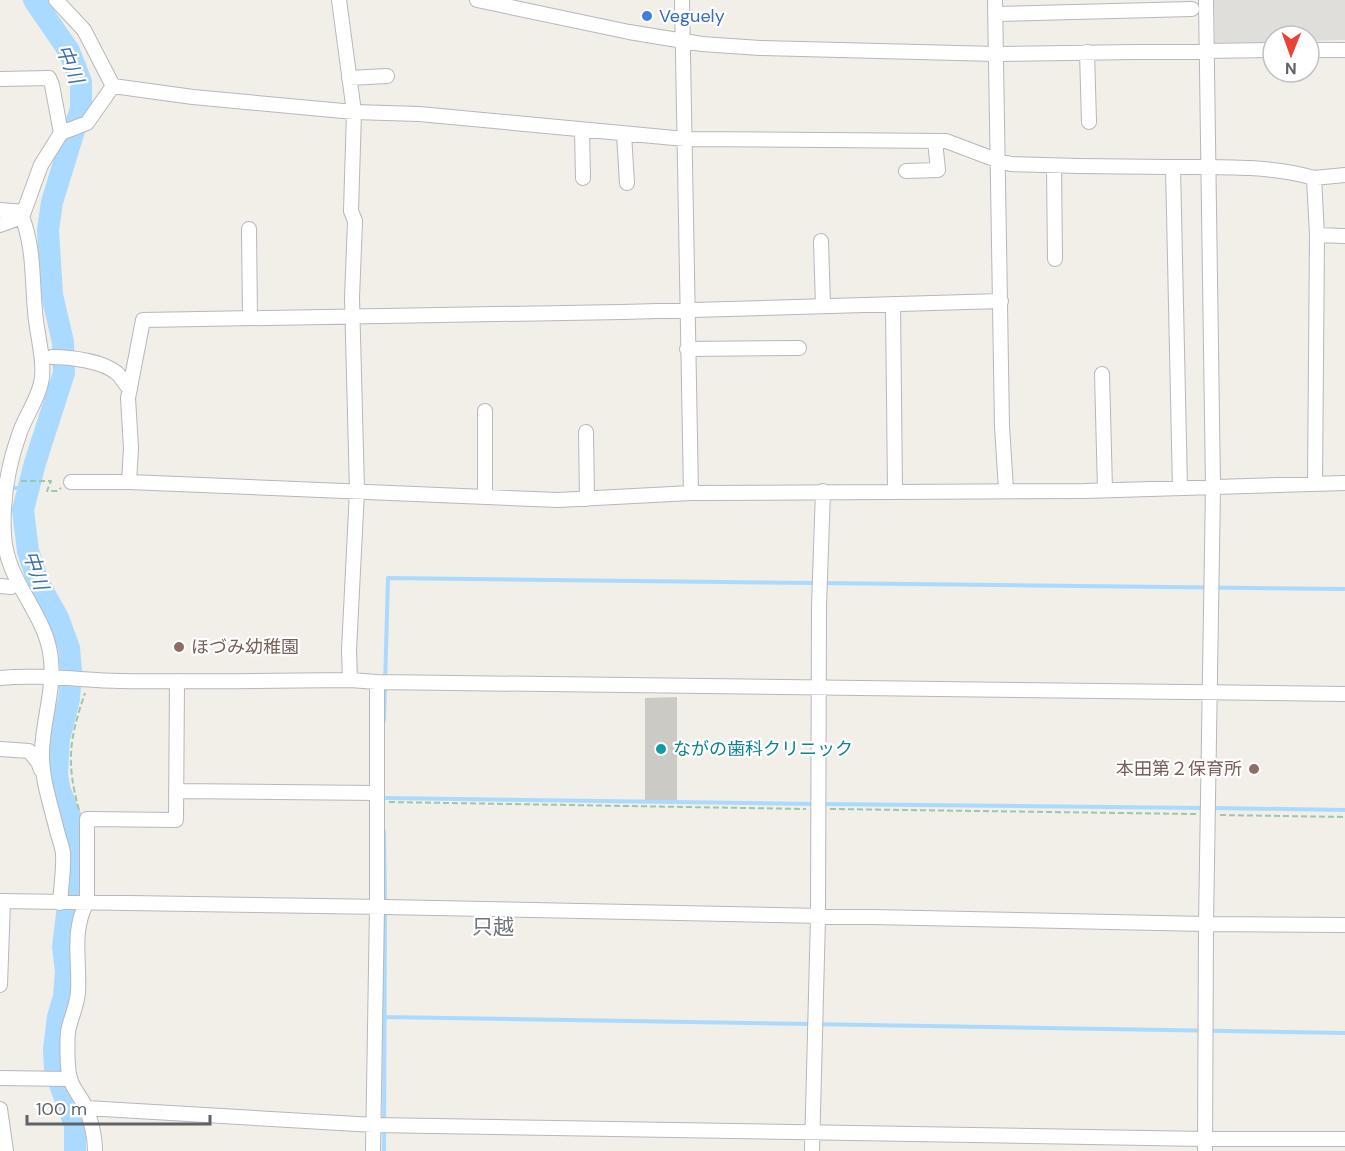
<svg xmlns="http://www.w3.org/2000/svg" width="1345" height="1151" font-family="'DM Sans','Noto Sans JP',sans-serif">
  <rect width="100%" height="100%" fill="#f1efe8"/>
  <path fill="#e0deda" d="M1214,0h131v40l-36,1v-5h-36v6l-58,1z"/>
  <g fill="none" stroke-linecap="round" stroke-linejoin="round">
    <path stroke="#aadaff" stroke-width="4" d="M8,488h20
      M823,583l522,6
      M384,721l4,-143 427,5
      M383,798l431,6
      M822,804l382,4
      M1212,808l133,2
      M384,1017l961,16
      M384,1151l1,-244 -1,-76"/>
    <path stroke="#aadaff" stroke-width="22" d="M34,0l35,51 12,31v26l-29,94 -4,28 4,65 11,47 1,31 -29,90 -12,47 5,41 10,31 20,36 11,30 2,23 -2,28 -10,40 -2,36 3,16 11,27 4,30 -12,99 3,24 -2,26 -6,20 -4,32 1,22 20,54v26"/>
  </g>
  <path fill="#cccac5" d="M677,697v103h-32v-102z"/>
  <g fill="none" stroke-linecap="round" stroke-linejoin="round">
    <g stroke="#b5b8bc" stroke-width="16">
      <path id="minor" d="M56,0l28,30 29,56 80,11 161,15 65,2 266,25 261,2 53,20 12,3c52,2 104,3 157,3 45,0 103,-2 146,11l3,57 -2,249
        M339,0l15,112 -3,99 4,10 -3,77 5,193 -8,159 1,30
        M477,0l152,32 73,12 58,4 236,6 277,-4
        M682,0l9,493
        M995,0l7,426 4,64
        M995,14l197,-5
        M1309,50h36
        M1087,52l2,70
        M349,78l38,-2
        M0,79l49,-1 3,7 9,48
        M582,130l1,48
        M624,134l3,49
        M1054,166l1,93
        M1173,167l7,321
        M906,171l32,-1 -3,-29
        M1314,178l31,-3
        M0,210l24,2
        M0,225l22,-8
        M249,229l1,89
        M1317,235l28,1
        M821,241l2,65
        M893,304l2,187
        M687,349l112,-1
        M52,357c18,0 52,4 66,17 4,4 7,11 12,15
        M1102,374l3,116
        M485,411v86
        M586,432l1,67
        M71,482h58l429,18 133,-7 394,-2 260,-8
        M129,482l2,-34 -3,-50 15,-78 479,-8 379,-11
        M0,586l11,1
        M0,678c37,-4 81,2 120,3 76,1 153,0 230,-1l27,2 968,12
        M0,749l29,2 9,11 3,8
        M176,791l200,2
        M0,901l385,6 821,17 139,1
        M60,903c1,-16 4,-34 3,-50 -1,-7 -4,-15 -6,-22 -6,-26 -16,-53 -15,-80 1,-32 14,-66 8,-99 -7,-41 -44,-72 -46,-117 -2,-35 4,-70 16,-103 6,-17 17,-31 21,-49 5,-19 -5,-52 -6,-72 -3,-32 -1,-64 -13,-94l19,-52 20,-32 26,-10 26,-37
        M0,985l3,-84
        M0,1078l70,1
        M86,1108l288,17 831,14h140
        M0,1109l6,42
        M95,1151c0,-14 -4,-32 -10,-45 -4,-9 -13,-18 -15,-28 -3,-9 -3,-36 -2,-46 2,-13 9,-25 10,-40 2,-31 -7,-60 9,-90v-83l89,1 1,-139
        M373,1151l4,-244v-225
        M812,1151l6,-234 1,-311 4,-115
        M1205,1151l1,-227 7,-437 -7,-487"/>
    </g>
    <path stroke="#9cc7a9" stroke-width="2" stroke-dasharray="6 3" stroke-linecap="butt" d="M21,481h30l-4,10h10l4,-3
      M389,802l417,7
      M830,809l366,5
      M79,810c-13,-48 -10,-70 6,-117
      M1220,815l125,2"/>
    <use href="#minor" stroke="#fff" stroke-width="14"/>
  </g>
  <circle fill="#3f7fe0" stroke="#fff" stroke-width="2" cx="647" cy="16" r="6"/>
  <g fill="#8d6e63" stroke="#fff" stroke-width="2">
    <circle cx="179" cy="647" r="6"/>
    <circle cx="1254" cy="769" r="6"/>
  </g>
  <circle fill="#0f9aa8" stroke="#fff" stroke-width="2" cx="661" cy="749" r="6"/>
  <g text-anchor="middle" stroke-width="4.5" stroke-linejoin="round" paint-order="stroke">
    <g font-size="18" fill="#366cbe" stroke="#fff" text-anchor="start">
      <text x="659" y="22">Veguely</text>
    </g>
    <g font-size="18" fill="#785e54" stroke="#fff" text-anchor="start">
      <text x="191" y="653">ほづみ幼稚園</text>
      <text x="1242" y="775" text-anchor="end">本田第２保育所</text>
    </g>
    <g font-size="18" fill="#0d838f" stroke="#fff" text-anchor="start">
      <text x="673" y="755">ながの歯科クリニック</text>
    </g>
    <g font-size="20" font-style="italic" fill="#4174aa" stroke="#fff">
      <text transform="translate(70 64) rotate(68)" y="7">中川</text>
      <text transform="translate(36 570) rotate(72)" y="7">中川</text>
    </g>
    <g font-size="21" fill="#70757a" stroke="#fff">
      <text x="493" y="934">只越</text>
    </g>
  </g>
  <g transform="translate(1291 54) rotate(181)"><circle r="28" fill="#ffffff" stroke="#bfc1c3" stroke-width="1.5"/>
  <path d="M0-4.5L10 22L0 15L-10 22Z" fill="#ea4335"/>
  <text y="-9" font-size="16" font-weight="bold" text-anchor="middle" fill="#5f6368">N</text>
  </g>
  <path d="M27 1115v9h183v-9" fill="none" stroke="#5f6368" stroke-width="3"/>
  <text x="36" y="1115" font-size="18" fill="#5f6368" stroke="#ffffff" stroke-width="4.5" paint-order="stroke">100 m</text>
</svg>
